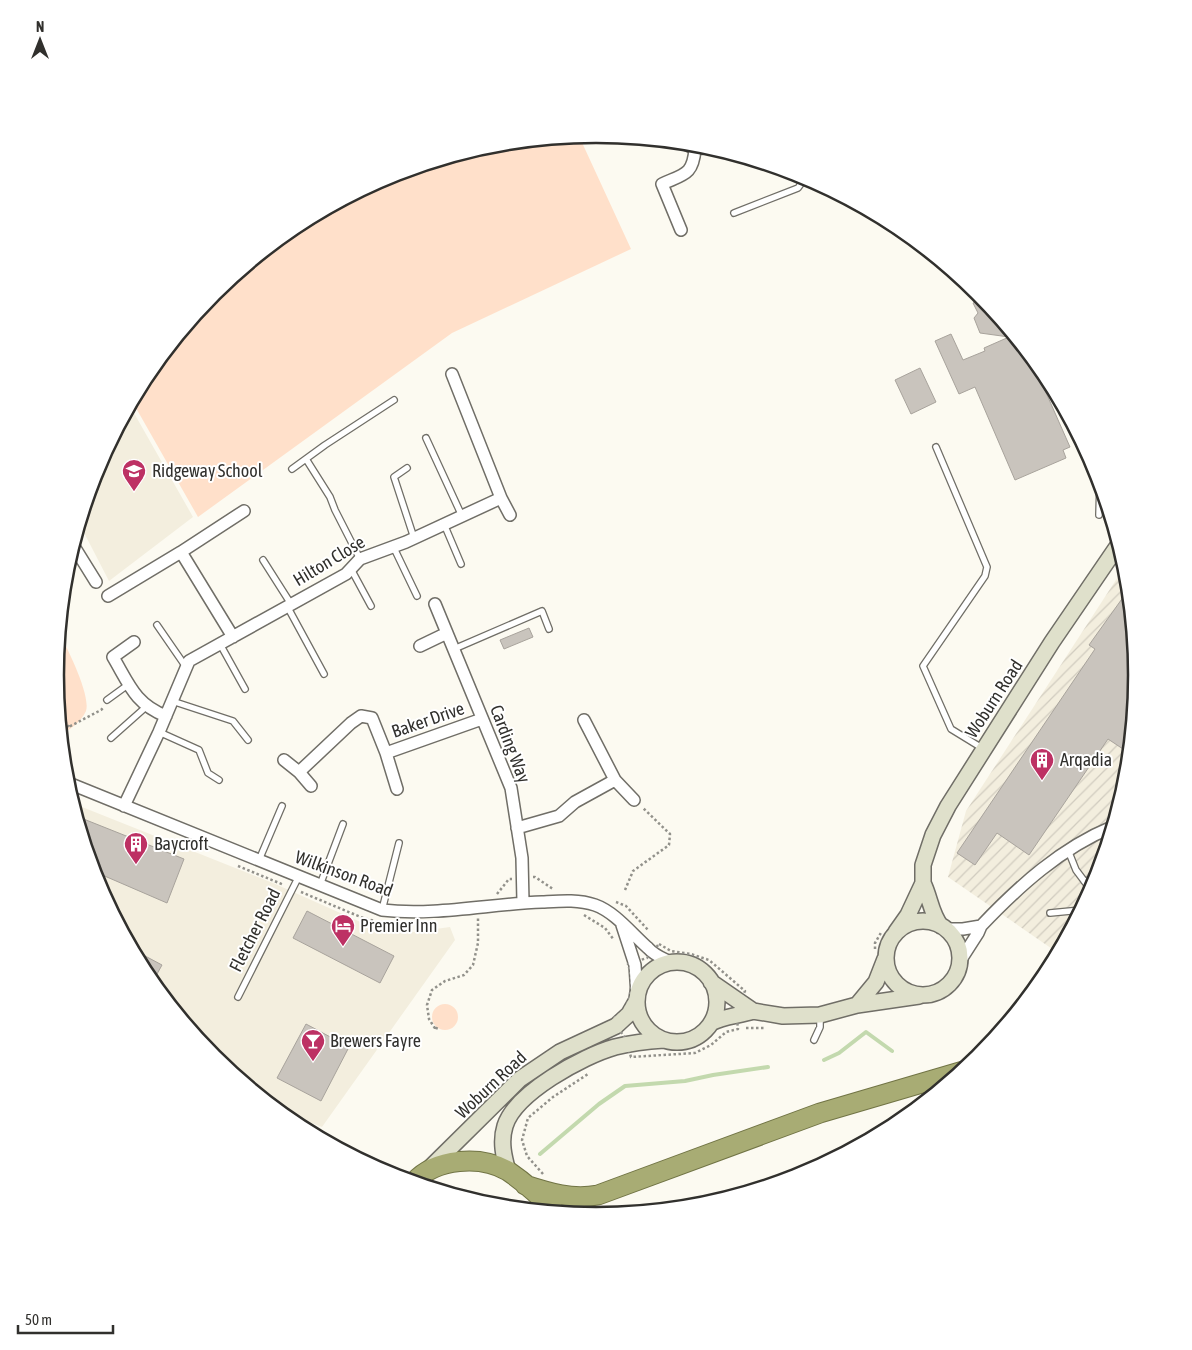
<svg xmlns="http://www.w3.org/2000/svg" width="1192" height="1350" font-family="'Asap Condensed',sans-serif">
  <defs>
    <pattern id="industrial-furrows" width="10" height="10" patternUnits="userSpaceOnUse" patternTransform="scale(1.25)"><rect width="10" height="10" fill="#f3eede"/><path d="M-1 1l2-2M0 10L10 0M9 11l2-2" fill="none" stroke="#d1ccbf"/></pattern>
  </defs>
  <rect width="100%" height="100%" fill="#fcfaf1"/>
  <path fill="#f3eede" d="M130,406l63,111 -84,64 -30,-58 17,-55z
    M72,803l201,80 92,41 49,8 36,-5 5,13 -133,187 -44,-17 -65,-53 -67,-82 -50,-93z"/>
  <path fill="url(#industrial-furrows)" d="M1125,566l12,109 -10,106 -31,101 -38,71 -110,-76 18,-66z"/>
  <path fill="#ffe0ca" d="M579,136l52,113 -179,84 -254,184 -66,-116 14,-27 68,-82 82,-67 93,-50 102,-31z
    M59,632c8,16 32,63 27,79 -5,11 -16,18 -25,24l-6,-60z
    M432 1017a13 13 0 1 1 26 0a13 13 0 1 1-26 0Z"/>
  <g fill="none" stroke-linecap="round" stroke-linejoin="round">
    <path stroke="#c3d9ae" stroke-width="4" d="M824,1060l15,-7 27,-21 26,19
      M540,1154l59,-50 26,-18 60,-5 28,-6 55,-8"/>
  </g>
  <path fill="#c9c4bd" stroke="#a8a39c" d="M983,298l63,77 1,1 -7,3 30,68 -7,3 3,8 -51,22 -40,-93 -16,7 -24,-53 16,-7 12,26 22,-9 -1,-3 25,-11 -29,-4 -6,-15 4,-5 -5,-10z
    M920,368l16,34 -25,12 -16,-34z
    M1129,589l8,86 -8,78 -21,-14 -79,116 -32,-22 -22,32 -18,-12 138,-204 -6,-4z
    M529,628l4,9 -29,12 -4,-9z
    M76,816l108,43 -17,44 -74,-32z
    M307,911l87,45 -14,27 -87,-45z
    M132,949l30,16 -10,18 -6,-8z
    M306,1024l43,23 -28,54 -44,-23z"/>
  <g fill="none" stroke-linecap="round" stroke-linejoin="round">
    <g stroke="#706e67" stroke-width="8">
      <path id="service" d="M734,213l64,-25 5,-7 -1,-6
        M426,438l36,78
        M936,447l51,120 -2,9 -62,90 28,63 31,19
        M306,459l24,38 5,13 25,49
        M407,468l-13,9 20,61
        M292,469l33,-24 69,-45
        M1099,515l1,-34
        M444,524l17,40
        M393,546l24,50
        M263,560l28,44
        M351,569l20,37
        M287,606l37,68
        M157,625l29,42
        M220,644l25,45
        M454,649l88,-38 7,18
        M107,700l22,-16
        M172,701l61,20 15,19
        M159,732l40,18 9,23 11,7
        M111,738l36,-32
        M1068,850l8,20 15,20
        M259,860l23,-54
        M1084,881l13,-2
        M320,885l23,-61
        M382,910l17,-67
        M1050,913l31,-3
        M238,997l61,-121
        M814,1040l6,-13v-11"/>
    </g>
    <g stroke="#706e67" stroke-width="14">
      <path id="minor" d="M682,142l13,7 17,-2
        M681,230l-19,-46c22,-10 31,-9 33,-35
        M501,498l9,17
        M73,545l23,37
        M108,596l73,-44
        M435,604l76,184 11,70 1,44
        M233,637l-52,-85 63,-41
        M134,642l-21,15c16,27 22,47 53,59
        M420,646l27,-13
        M386,753l11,36
        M284,760l15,12 52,-49 10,-7 11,2 14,35 96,-34
        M299,772l12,14
        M615,780l19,20
        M66,782l316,128c53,6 107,-6 160,-8 17,-1 36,-3 53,3 20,7 37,29 53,43 6,7 14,10 22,14
        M124,806l35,-74 30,-71 157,-87 14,-15 46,-17 95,-44 -49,-124
        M517,828l42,-12 16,-14 40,-22 -31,-60
        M622,925l13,40 2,30
        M945,929h18l18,-3
        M960,961l18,-28 3,-7c38,-40 80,-78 131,-99"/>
    </g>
    <g stroke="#706e67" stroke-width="18">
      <path id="secondary" d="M923,883c7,14 8,31 18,43
        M886 958a37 37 0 1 1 74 0a37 37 0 1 1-74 0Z
        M896,932l12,-17 15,-32v-18l10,-30 15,-29 104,-164 67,-98
        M637 1002a40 40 0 1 1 80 0a40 40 0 1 1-80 0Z
        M711,982l42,29 30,5 37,-1 37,-10 62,-9
        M857,1005l19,-23 9,-23
        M711,1023c13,-7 28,-7 42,-12
        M430,1168l90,-89 40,-27 56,-26 13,-12 8,-14
        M508,1172c-4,-15 -8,-30 -3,-46 10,-33 78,-70 110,-79 16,-4 33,-6 49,-7"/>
    </g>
    <g stroke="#717445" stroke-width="21">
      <path id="trunk" d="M414,1182c22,-24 67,-27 94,-11 16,11 34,27 47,41
        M525,1185c25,8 47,15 73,10l222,-82 143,-42"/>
    </g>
    <path stroke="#92918b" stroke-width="2.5" stroke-dasharray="2.5 2.5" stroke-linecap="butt" d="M59,713l10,14
      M61,731l40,-21 2,-2
      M238,866l46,19
      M533,877h2l18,12
      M625,890l8,-19 36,-26 1,-11 -27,-26
      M301,892l62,26 12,3
      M497,894l12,-15h3
      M616,902l10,4 23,25
      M584,915l21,13 9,12
      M385,923l11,3 13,-1
      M659,944l12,7 20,3 18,6 36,31 -9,18 2,20 -12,3 -15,13 -16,8 -64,4 -6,-19 -13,-19c3,-2 7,-4 10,-7 11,-13 11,-33 6,-48l19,-6z
      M875,949v-6l7,-12
      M437,1027l-1,3 -7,-11 -2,-14 5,-15 13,-9 19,-6 9,-10 5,-22v-26
      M746,1028h20
      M543,1174l-16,-18 -5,-16 6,-22 25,-21 35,-23"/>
    <use href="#service" stroke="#fff" stroke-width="5.5"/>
    <use href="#minor" stroke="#fff" stroke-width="11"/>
    <use href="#secondary" stroke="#dfe0cb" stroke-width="15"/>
    <use href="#trunk" stroke="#a8ac74" stroke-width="19"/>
  </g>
  <defs>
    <g id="school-pin" transform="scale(1.25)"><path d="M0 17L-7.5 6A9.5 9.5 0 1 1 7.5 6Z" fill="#bd3164" stroke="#fff"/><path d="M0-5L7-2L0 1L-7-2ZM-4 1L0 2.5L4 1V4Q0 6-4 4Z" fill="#fff"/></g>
    <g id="building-pin" transform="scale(1.25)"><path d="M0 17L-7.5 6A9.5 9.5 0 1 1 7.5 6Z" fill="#bd3164" stroke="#fff"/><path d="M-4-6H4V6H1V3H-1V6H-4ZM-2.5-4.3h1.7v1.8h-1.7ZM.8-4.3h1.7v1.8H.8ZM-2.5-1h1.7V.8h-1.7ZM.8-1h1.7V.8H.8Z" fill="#fff"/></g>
    <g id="hotel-pin" transform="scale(1.25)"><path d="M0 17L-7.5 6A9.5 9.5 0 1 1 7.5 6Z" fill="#bd3164" stroke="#fff"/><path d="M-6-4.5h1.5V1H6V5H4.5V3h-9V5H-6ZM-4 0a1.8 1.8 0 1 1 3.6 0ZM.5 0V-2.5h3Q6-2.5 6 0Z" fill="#fff"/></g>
    <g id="bar-pin" transform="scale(1.25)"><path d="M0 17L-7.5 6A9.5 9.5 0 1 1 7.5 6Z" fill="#bd3164" stroke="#fff"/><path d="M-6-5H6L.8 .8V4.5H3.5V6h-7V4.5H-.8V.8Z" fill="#fff"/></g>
  </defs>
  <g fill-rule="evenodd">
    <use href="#school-pin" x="134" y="471"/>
    <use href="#building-pin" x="1042" y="760"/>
    <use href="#building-pin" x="136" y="844"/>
    <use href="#hotel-pin" x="343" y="926"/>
    <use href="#bar-pin" x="313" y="1041"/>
  </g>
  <g text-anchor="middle" stroke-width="4" stroke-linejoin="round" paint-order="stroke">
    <g font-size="18" fill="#31302d" stroke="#fff" text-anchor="start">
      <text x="152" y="477">Ridgeway School</text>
      <text x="1060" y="766">Arqadia</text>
      <text x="154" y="850">Baycroft</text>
      <text x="360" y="932">Premier Inn</text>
      <text x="330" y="1047">Brewers Fayre</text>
    </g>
    <g font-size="18" fill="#31302d" stroke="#fff">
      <text transform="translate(329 561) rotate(-31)" y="6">Hilton Close</text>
      <text transform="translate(994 699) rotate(-57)" y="6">Woburn Road</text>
      <text transform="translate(428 720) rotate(-19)" y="6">Baker Drive</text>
      <text transform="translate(510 744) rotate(69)" y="6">Carding Way</text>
      <text transform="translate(344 874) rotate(20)" y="6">Wilkinson Road</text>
      <text transform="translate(255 930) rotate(-63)" y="6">Fletcher Road</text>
      <text transform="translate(491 1085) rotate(-43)" y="6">Woburn Road</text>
    </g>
  </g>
  <path d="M0 0H1192V1350H0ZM64 675a532 532 0 1 1 1064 0a532 532 0 1 1-1064 0Z" fill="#fff" fill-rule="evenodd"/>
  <path fill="none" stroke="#31302d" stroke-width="2.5" d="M64 675a532 532 0 1 1 1064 0a532 532 0 1 1-1064 0Z"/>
  <g transform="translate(40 40)" stroke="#ffffff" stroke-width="4" paint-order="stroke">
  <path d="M0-4L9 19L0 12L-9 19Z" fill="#31302d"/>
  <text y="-8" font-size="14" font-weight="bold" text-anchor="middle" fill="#31302d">N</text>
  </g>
  <path d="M18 1325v8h95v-8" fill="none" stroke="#31302d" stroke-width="2.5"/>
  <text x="25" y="1325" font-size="15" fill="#31302d" stroke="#ffffff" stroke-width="4" paint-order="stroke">50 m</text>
</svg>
